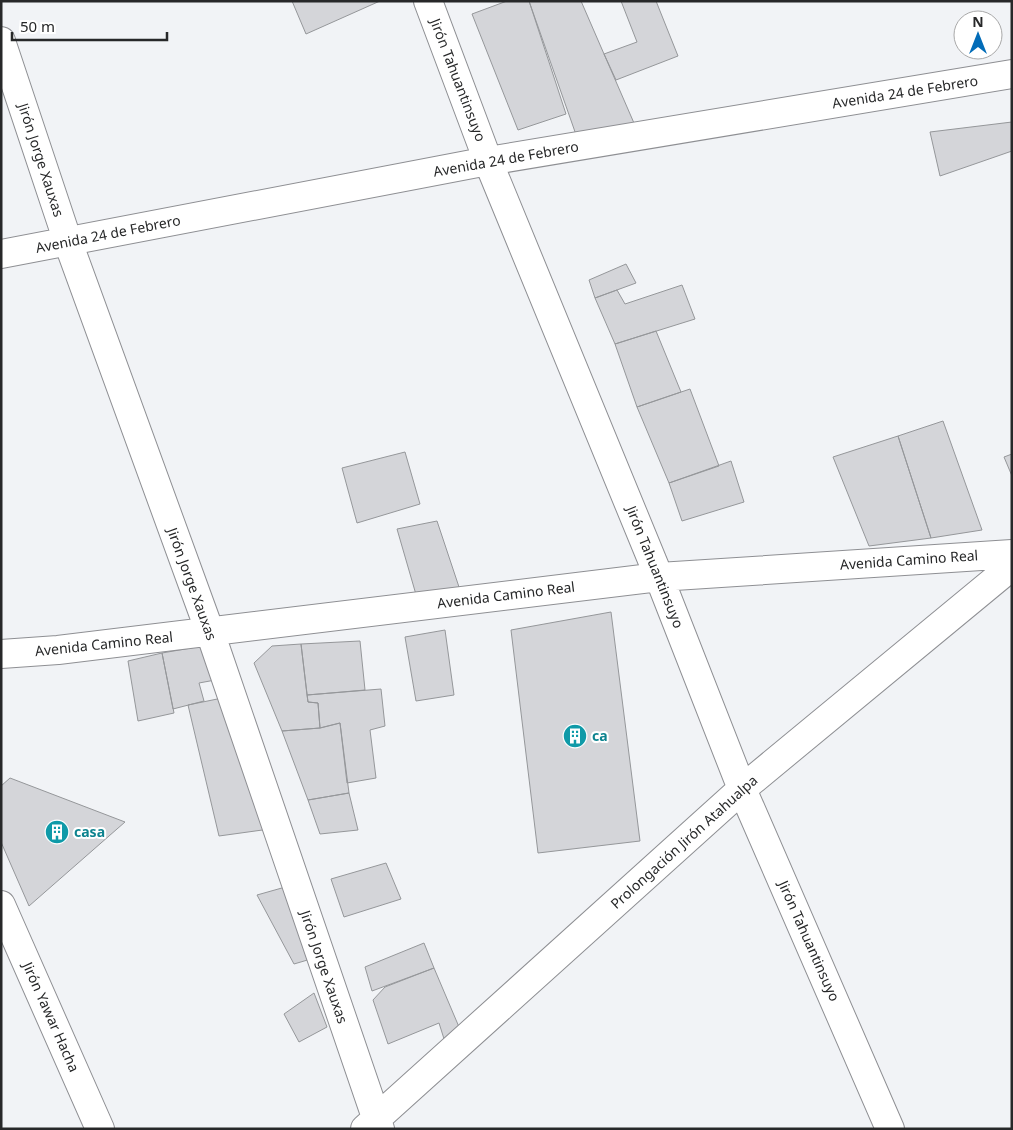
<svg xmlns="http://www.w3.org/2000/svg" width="1013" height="1130" font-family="'Noto Sans',sans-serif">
  <rect width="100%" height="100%" fill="#f1f3f6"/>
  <path fill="#d4d5d9" stroke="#95979a" d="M292,1h88l-74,33z
    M507,1h22l37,113 -48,16 -46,-116z
    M529,1h52l56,129 -57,16z
    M621,1h35l22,55 -62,24 -12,-26 33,-12z
    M1012,122v29l-72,25 -10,-44z
    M626,264l10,19 -41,15 -6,-18z
    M682,285l13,34 -80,25 -20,-46 22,-8 8,14z
    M656,331l25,61 -44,15 -22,-63z
    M690,389l29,77 -50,17 -32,-76z
    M943,421l39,109 -51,8 -33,-102z
    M898,436l33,102 -62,8 -36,-89z
    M405,452l15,52 -63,19 -15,-55z
    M1012,454v22l-8,-19z
    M731,461l13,41 -62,19 -13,-38z
    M437,521l23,69 -43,8 -20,-69z
    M611,612l29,229 -102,12 -27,-223z
    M445,630l9,65 -38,6 -11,-64z
    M360,641l5,49 -58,5 -6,-51z
    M214,644l12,34 -27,5 5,18 -31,8 -11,-56z
    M301,644l7,58 10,1 2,25 -38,3 -28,-68 18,-17z
    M162,653l12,60 -36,8 -10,-60z
    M381,689l4,37 -15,4 6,48 -29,5 -7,-60 -20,5 -2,-25 -10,-1 -1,-7z
    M232,696l45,132 -58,8 -31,-131z
    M340,723l9,70 -41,7 -26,-69 38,-3z
    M10,778l115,44 -96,84 -28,-64v-56z
    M349,793l9,37 -38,4 -12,-34z
    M386,863l15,36 -57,18 -13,-38z
    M296,884l25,72 -27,8 -37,-69z
    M424,943l10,25 -62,23 -7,-24z
    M434,968l28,66 -17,8 -6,-19 -51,21 -15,-44 12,-13z
    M314,993l13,34 -28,15 -15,-28z"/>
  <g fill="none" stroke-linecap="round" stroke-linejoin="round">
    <g stroke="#8e8f93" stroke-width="30">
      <path id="minor" d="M428,1l60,160 171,416 83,212 148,340
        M1,41l67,201 142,390 170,497
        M1,254l487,-93 524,-87
        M1,654l57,-4 601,-73 353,-23
        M1,905l99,224
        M365,1129l377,-340 270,-223"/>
    </g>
    <use href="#minor" stroke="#fff" stroke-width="28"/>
  </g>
  <defs>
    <g id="building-disc" transform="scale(1.25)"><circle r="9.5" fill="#0f9aa8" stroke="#fff"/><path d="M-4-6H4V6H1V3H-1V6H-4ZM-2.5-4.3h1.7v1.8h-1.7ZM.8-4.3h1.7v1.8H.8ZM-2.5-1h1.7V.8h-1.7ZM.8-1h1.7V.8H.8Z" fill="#fff"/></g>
  </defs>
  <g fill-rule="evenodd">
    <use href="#building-disc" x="575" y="736"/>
    <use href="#building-disc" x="57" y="832"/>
  </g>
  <g text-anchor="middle" stroke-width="4" stroke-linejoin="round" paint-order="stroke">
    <g font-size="14" fill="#272829" stroke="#fff">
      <text transform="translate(458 80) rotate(69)" y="5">Jirón Tahuantinsuyo</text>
      <text transform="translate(905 92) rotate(-9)" y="5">Avenida 24 de Febrero</text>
      <text transform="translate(506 159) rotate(-10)" y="5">Avenida 24 de Febrero</text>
      <text transform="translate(41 160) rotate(72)" y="5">Jirón Jorge Xauxas</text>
      <text transform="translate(108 234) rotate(-11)" y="5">Avenida 24 de Febrero</text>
      <text transform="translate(909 560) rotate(-4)" y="5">Avenida Camino Real</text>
      <text transform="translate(655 567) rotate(68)" y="5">Jirón Tahuantinsuyo</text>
      <text transform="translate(192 584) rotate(70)" y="5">Jirón Jorge Xauxas</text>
      <text transform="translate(506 595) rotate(-7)" y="5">Avenida Camino Real</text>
      <text transform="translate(104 644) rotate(-6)" y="5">Avenida Camino Real</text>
      <text transform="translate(684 842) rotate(-42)" y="5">Prolongación Jirón Atahualpa</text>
      <text transform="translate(809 941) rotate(66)" y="5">Jirón Tahuantinsuyo</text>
      <text transform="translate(324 967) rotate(71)" y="5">Jirón Jorge Xauxas</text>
      <text transform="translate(51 1017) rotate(66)" y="5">Jirón Yawar Hacha</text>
    </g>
    <g font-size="14" font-weight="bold" fill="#0d838f" stroke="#fff" text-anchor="start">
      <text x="592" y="741">ca</text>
      <text x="74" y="837">casa</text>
    </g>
  </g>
  <rect width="1013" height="1130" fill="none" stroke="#272829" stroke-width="5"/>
  <g transform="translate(978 35)"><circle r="24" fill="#ffffff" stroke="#a9a9a9"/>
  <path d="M0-4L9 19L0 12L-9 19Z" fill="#026cb8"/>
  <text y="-8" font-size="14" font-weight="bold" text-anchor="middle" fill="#272829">N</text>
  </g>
  <path d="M12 32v8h155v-8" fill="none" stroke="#272829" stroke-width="2.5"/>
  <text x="20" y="32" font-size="15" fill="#272829" stroke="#ffffff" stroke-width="4" paint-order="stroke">50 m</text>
</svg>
